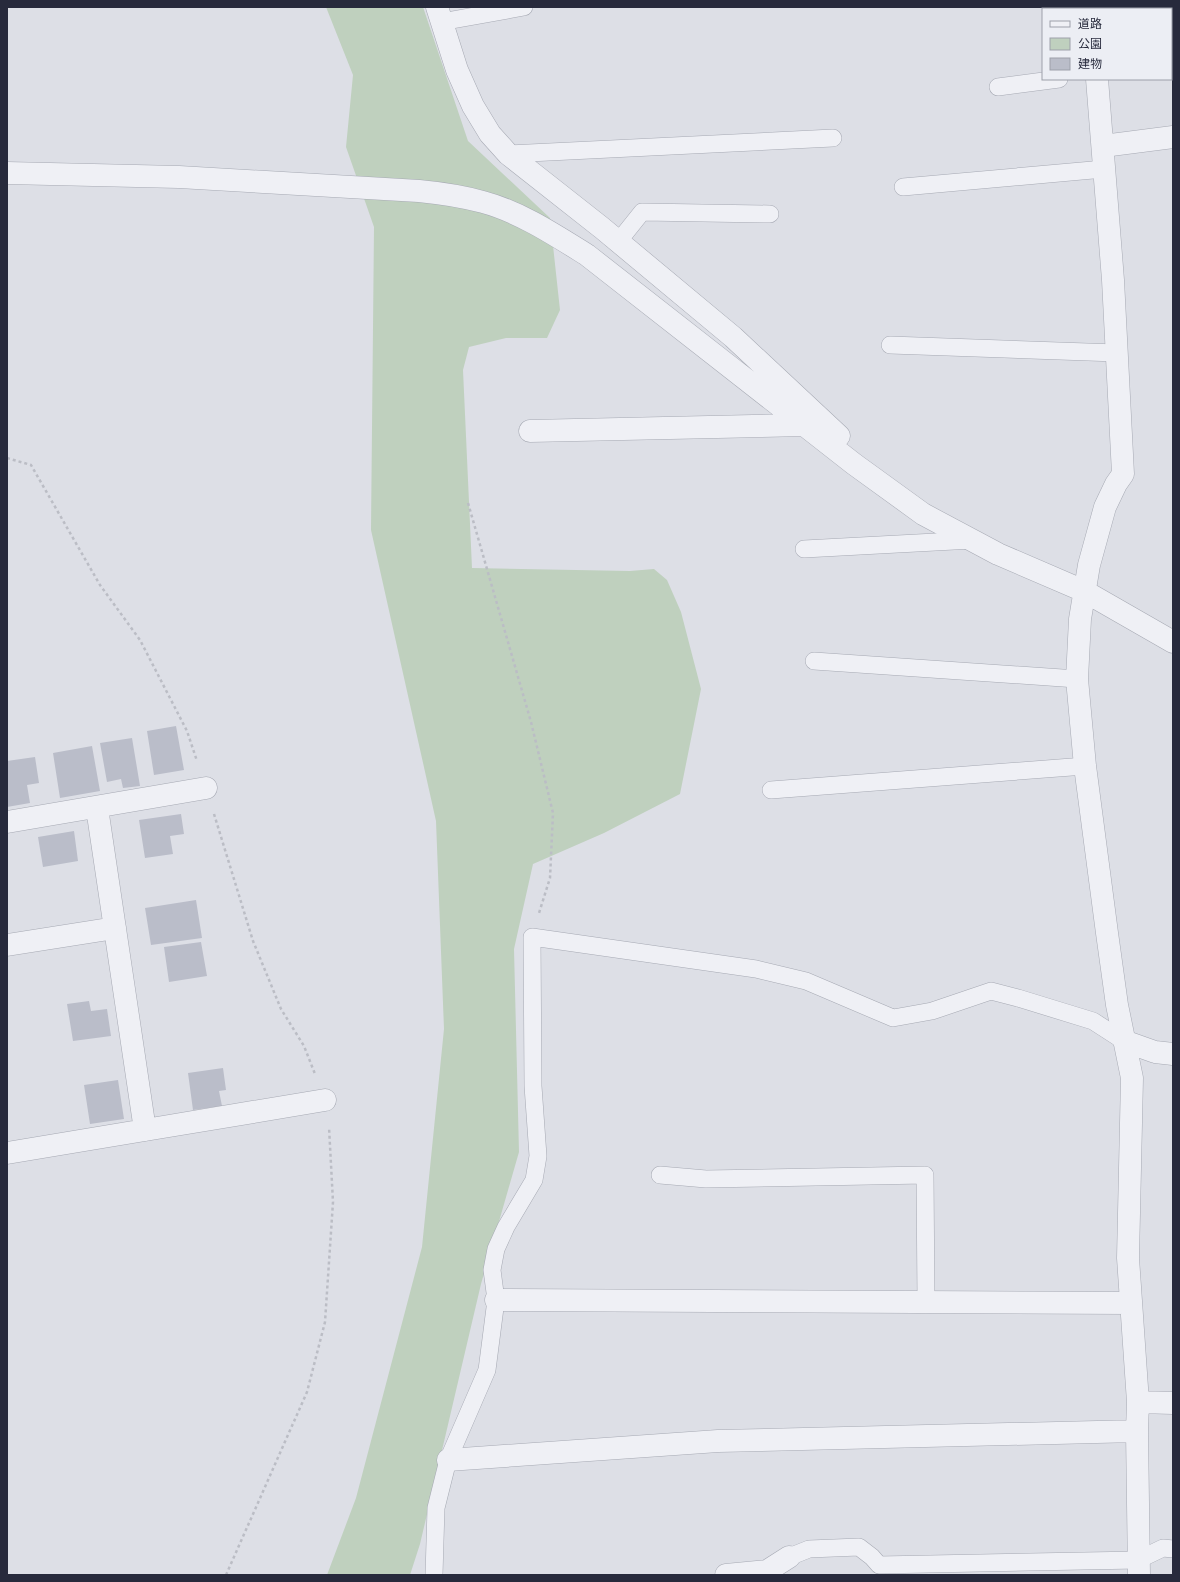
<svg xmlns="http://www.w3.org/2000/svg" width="1180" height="1582" font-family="Commissioner,'Noto Sans JP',sans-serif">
  <rect width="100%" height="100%" fill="#dddfe6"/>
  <path fill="#bfd0be" d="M326,7h97l45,134 82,77 10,92 -13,28h-41l-37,9 -6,23 9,198 158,3 24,-2 13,11 14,32 20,77 -21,105 -76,39 -71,31 -19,85 5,203 -38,132 -61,260 -10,31h-83l29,-77 66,-251 22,-218 -8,-208 -65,-291 3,-303 -28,-80 7,-72z"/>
  <path fill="#babdc9" d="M176,726l8,44 -30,5 -7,-44z
    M132,738l8,48 -17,2 -2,-9 -14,3 -7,-39z
    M92,746l8,45 -40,7 -7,-45z
    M35,757l4,26 -12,2 3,18 -23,4v-46z
    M181,814l3,20 -14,2 3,18 -28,4 -6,-38z
    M74,831l4,30 -35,6 -5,-30z
    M196,900l6,38 -51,7 -6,-37z
    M201,942l6,34 -38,6 -5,-35z
    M89,1001l2,10 16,-2 4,27 -38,5 -6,-37z
    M223,1068l3,22 -7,1 3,15 -29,4 -5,-37z
    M118,1080l6,39 -34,5 -6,-39z"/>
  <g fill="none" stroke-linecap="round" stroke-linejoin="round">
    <g stroke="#a6a9b3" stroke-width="18">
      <path id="service" d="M441,22l83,-15
        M998,87l61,-8
        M508,154l325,-16
        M903,187l201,-18
        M618,242l24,-30 128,2
        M890,345l227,8
        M804,549l169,-9
        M814,661l263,18
        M771,790l314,-24
        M660,1175l46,4 219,-4 1,126
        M789,1557l20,-8 50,-2 13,10 7,8 259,-5 25,-12 10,1
        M434,1575l2,-67 12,-48 39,-90 9,-70 -4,-30 4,-21 10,-22 28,-47 4,-24 -5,-70 -1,-149 224,32 50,12 87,37 39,-7 59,-20 27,7 75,23 31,20"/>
    </g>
    <g stroke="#a6a9b3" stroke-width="23">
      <path id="minor" d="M437,7l20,63 16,36 17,28 18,20 94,74 131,109 106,99
        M1089,7l1,2
        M1097,79l16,201 10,194 -7,10 -11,23 -16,58 -9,54 -3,60 8,87 22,167 10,72 15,73 -4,180 10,144 -1,29 2,144
        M1103,146l70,-9
        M7,173l172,4 240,14c21,2 42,5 64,11 37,10 72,33 104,53l267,209 69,50 75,40 86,37 89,51
        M530,431l274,-6
        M97,808l48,322 180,-30
        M7,822l199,-34
        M7,945l108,-17
        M1124,1041l31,11 18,2
        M7,1153l138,-23
        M496,1300l634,3
        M1138,1402l35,1
        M448,1460l270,-19 419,-10
        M726,1575l41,-4 22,-14"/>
    </g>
    <path stroke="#bbbdc5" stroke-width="2.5" stroke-dasharray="3 3" stroke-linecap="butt" d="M7,458l24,7 69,120 40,55 47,91 10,30
      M468,503l63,219 22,91 -3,65 -11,35
      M214,814l39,127 28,68 23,37 11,28
      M226,1575l81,-183 18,-70 8,-120 -4,-75"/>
    <use href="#service" stroke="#eff0f5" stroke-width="17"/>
    <use href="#minor" stroke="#eff0f5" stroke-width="22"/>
  </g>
  <rect width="1180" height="1582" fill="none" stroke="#272a3c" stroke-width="16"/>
  <rect x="1042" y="8" width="130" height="72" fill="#eceef4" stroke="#9da0aa"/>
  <rect x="1050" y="21" width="20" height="6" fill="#eff0f5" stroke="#9da0aa"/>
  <text x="1078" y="28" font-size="12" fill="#272a3c">道路</text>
  <rect x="1050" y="38" width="20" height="12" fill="#bfd0be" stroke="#9da0aa"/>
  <text x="1078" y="48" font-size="12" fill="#272a3c">公園</text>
  <rect x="1050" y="58" width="20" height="12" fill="#babdc9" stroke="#9da0aa"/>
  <text x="1078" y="68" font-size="12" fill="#272a3c">建物</text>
</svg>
